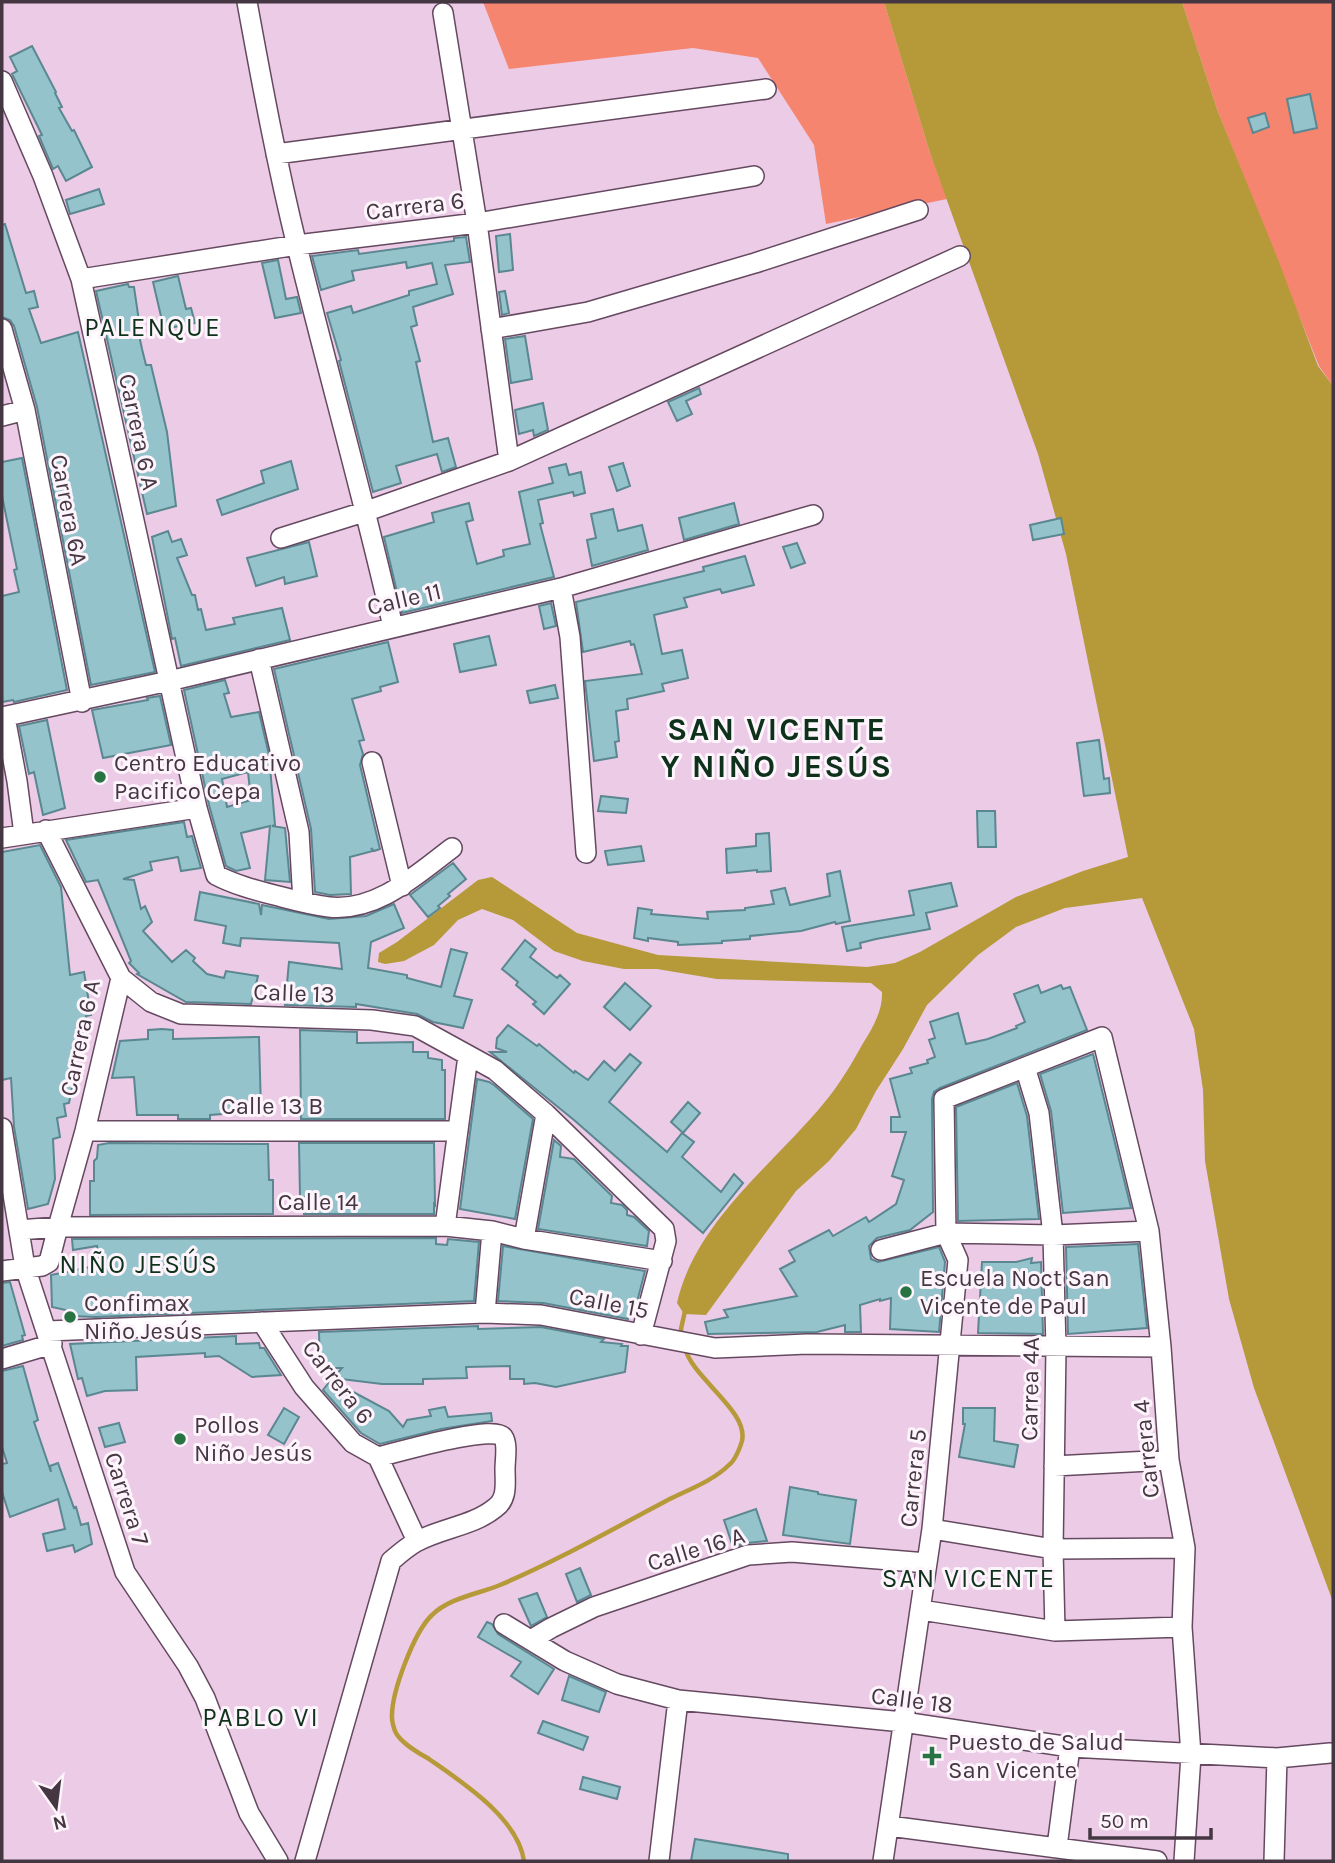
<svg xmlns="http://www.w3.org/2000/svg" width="1335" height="1863" font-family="Karla,sans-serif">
  <rect width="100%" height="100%" fill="#ebcbe6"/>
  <path fill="#f6856f" d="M483,2h401l46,151 17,46 -121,25 -12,-79 -56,-87 -65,-10 -184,21z
    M1182,2h151v384l-14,-20 -101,-254z"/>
  <path fill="#b69938" d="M884,2h298l36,110 61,150 39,104 15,20v1216l-79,-214 -25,-89 -24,-138 -2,-71 -9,-61 -52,-131 -77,10 -49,19 -38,28 -51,50 -24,44 -27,42 -20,38 -27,32 -33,30 -90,124 -22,-1 -7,-11c18,-81 96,-138 147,-200 15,-18 27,-38 38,-58 10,-16 21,-34 20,-53l-11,-9 -154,-4 -60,-10h-33l-41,-8 -29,-10 -41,-31 -31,-11 -24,11 -24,25 -30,16 -19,3 -7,-2 1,-9 18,-11 81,-62 14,-3 85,56 81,22 209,12 28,-4 25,-11 96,-55 67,-26 45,-14 -62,-303 -28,-100 -108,-301z"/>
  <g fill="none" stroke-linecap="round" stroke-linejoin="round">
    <path stroke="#b69938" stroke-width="4.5" d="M682,1336l-1,-7 4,-18
      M524,1861c-6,-43 -62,-79 -95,-102 -10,-6 -27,-15 -33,-26 -2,-3 -4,-12 -4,-15 -1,-25 22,-86 40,-103 17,-17 46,-21 68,-30 57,-24 111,-55 166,-84 21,-11 46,-19 64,-37 5,-4 10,-16 12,-23 7,-30 -50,-63 -57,-93"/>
  </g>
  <path fill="#94c3cc" stroke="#5a8790" stroke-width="2" fill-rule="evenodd" d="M32,46l24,46 -1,1 7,14 -3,1 13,23 2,-1 18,37 -26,14 -8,-15 -5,3 -14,-33 3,-1 -30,-61 5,-3 -7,-14z
    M1310,94l7,34 -23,5 -7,-34z
    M1265,113l4,14 -16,6 -5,-15z
    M99,189l5,15 -34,10 -4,-14z
    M5,224l21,69 8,-2 4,16 -9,2 12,34 37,-11 77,340 -64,13 -54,-278 -23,-81 -4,-6 -8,-3v-92z
    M510,234l3,36 -14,2 -3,-36z
    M466,237l4,25 -25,3 8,29 -40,13 4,18 -6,2 9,34 -4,1 17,80 15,-4 8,29 -14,5 -5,-18 -41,12 5,17 -28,9 -34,-131 2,-1 -14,-47 24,-7 2,7 56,-18v-4l28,-7 -5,-21 -25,5 -1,-6 -54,9 2,9 -33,10 -9,-34 46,-6 1,4 95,-13v-3z
    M278,260l8,39 11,-2 4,16 -26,5 -13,-55z
    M178,276l8,33 5,-1 4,15 -31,6 -11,-47z
    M128,284l1,3h5l5,34h-3l6,28 4,16h5l16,67 9,74 -29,8 -51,-223z
    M505,291l4,22 -7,2 -3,-23z
    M525,336l7,43 -21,4 -6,-44z
    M699,388l2,6 -15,7 6,13 -15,7 -9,-19z
    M543,403l5,27 -14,6 -1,-6 -14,4 -4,-24z
    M22,458l45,232 -53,12 -1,-2 -11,2v-106l17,-4 -5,-22 3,-1 -15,-73v-34z
    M291,461l7,28 -76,26 -5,-15 47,-17 -3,-12z
    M623,463l7,23 -13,5 -8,-24z
    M566,464l3,11 12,-3 4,21 -11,3 -1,-4 -35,8 5,23 -3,1 14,53 -152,36 -18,-76 50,-15 -2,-9 37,-10 4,17 -7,2 11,42 27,-8 -1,-6 27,-6 -11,-52 34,-9 -4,-15z
    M734,503l5,21 -55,16 -5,-22z
    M613,509l5,22 24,-6 6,25 -56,16 -5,-26 9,-2 -5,-24z
    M1061,518l3,16 -31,6 -3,-15z
    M168,531l4,11 9,-3 6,16 -10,3 15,37h3l3,15 3,-1 5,21 29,-6 -2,-6 49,-10 8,32 -109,26 -6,-28 -3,1 -20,-102z
    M309,542l8,34 -32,8 -1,-7 -28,9 -9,-28z
    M797,543l8,20 -14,5 -8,-21z
    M745,556l9,29 -32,8 -2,-4 -36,9 3,9 -33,8 8,39 20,-4 6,28 -26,6 2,7 -37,8 1,10 -12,2 3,30 -4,1 2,15 -23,4 -9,-80 57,-7 -8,-30 -3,1 -1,-4 -47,11 -7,-50 128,-31 -1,-4z
    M551,603l5,23 -12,3 -5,-23z
    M489,636l7,29 -36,7 -6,-28z
    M388,642l10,40 -18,5 1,4 -29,8 12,41 -5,1 4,13 -3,11 20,84 -6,2 -3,-3 2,3 -23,6 1,37 -21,1 -15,-3 -4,-63 -37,-160z
    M225,680l4,13 -5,1 7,23 28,-5 10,43 6,70 -3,1 13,2 5,54 -25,-2 5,-54 -29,7 9,35 -14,3 -10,-5 -17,-61 -25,-115zM248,772l3,28 -24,7 -5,-28z
    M555,685l3,13 -28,5 -3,-12z
    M160,696l11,49 -68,13 -11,-48 56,-10 -1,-2z
    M47,720l18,88 -22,7 -9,-43 -5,2 -10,-48z
    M1099,740l5,39 5,-1 1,15 -26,3 -7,-53z
    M601,796l27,3 -2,14 -28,-2z
    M977,811h18l1,36h-18z
    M184,822l3,15 5,-1 9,32 -20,3 -3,-14 -28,5 2,8 -29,9 11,1 7,29 4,-3 7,16 -9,9 29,31 14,-12 9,8 -2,3 14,13 17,4 2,-7 32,5 -7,28 -65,-2 -49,-28 2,-1 -10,-10 2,-2 -33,-81 -12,2 -20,-42z
    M769,833l2,38 -14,1v-2l-30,3 -1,-24 30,-3v-12z
    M40,845l21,42 9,88 14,-3 7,43 -5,1 1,16 -7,2 1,21 -9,1 3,17 -6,30 -5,1 2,12 -9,2 3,19 -7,2 2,40 -7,25 -20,5 -14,-82 -3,-49 -9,2v-228z
    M641,846l3,15 -36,4 -3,-14z
    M453,863l13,16 -18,15 2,2 -12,10 2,2 -12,9 -18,-22z
    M840,871l10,50 -14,3 -1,-2 -34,9 -51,5v3l-28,2v2l-44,2v-3l-30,-4v3l-14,-3 4,-30 14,2 -1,4 57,5 -1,-7 38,-2v-2l29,-4 -3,-13 14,-3 5,17 40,-9 -3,-22z
    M951,883l6,23 -31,7 4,16 -54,10 -16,4 1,5 -14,3 -5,-24 72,-12 -5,-24z
    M200,892l59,12 2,11 1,-10 67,14 37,-3 28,-12 10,24 -33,14 -3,26 39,7v3l34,9 10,-38 16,4 -13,43 18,4 -9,28 -30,-6 -16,-8 -61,-10v3l-71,-2 4,-43 53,7 -3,-26 -98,-5 -1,8 -17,-3 3,-17 -31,-6z
    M525,940l11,9 -6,8 27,21 3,-3 10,9 -26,30 -11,-10 3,-2 -20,-17 2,-3 -16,-13z
    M625,983l26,23 -21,24 -26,-23z
    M1038,985l3,8 20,-8 2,4 7,-2 17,43 -147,58 -6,4 -2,7 1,113 -23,18 -33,8 -8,8 2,13 7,3 61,-15 6,15 -6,70 -49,-3 1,-31 -11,3v-2l-20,6 1,27h-16v-7l-28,7 -109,2 -3,-12 23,-5 -4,-7 73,-14 -17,-27 15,-8 -6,-10 40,-21 4,6 33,-19 3,5 27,-18 8,-24 -12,-4 14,-44h-15v-15h9l-10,-38 22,-6 -2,-5 18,-5 -1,-3 8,-3 -6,-17 6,-2 -5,-16 28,-9 8,31 22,-5 29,-11 -1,-2 9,-4 -11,-28z
    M508,1025l29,21 2,-2 35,29 1,-2 13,9 16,-19 11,10 15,-17 11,9 -32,39 58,50 15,-19 12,9 -12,15 39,35 13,-18 9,9 -40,50 -129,-113 -84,-68h17l-11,-4 1,-10z
    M162,1029l11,1v9l86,-2 2,74 -51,4v4h-32v-4h-41l-3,-38 -22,1 8,-37 28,-2v-9z
    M300,1030l57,2v11l56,-1v10h15v6l14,2v10h3v49h-144z
    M1093,1054l38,154 -68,5 -12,-102 -11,-37z
    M477,1079l12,3 5,3 39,34 -18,100 -55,-10z
    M1017,1083l10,33 12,103 -81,2 -2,-114z
    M688,1102l12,11 -17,20 -12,-11z
    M554,1140l7,6 -1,11 14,2 38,37 -1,7 11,2 5,5v5l7,2 15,14 -2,15 -109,-17z
    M109,1143l159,1 1,36h4v34l-183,1v-34h4v-20l3,-3 1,-13z
    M299,1143h135l1,62 -1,-1v10h-130v-17h-4z
    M436,1238v6l11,1 1,-6 31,3 -5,59 -378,16 -25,-1 -1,-5 -18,-4 -1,-32 49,-10 -3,-19 -24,4 -1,-11z
    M1138,1244l9,84 -79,6 -2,-87z
    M503,1246l142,25 -9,35h-4l-4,13 -85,-16 -45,-2z
    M1032,1258l-1,5 10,-1 2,72 -65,-1 4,-71h34z
    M10,1282l15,53 -3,1 1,4 -21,6v-63z
    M478,1326v3l63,-2 63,12 -3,3 21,2 -1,2h7l-3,26 -69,15 -21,-4 -11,1v-5h-14v-13l-44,1 1,11 -44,1v5h-41l-49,-6 9,-10h-22l-1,-36z
    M236,1336v8l23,-1 1,5h4l17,27 -29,2 -33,-21 -14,1v-4l-69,4 1,33 -32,1 -18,5 -5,-18 -4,1 -8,-35z
    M23,1366l15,54 -4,2 17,50 -1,-6 8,-3 16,45 2,-1 5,18 7,-2 4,21 -17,8 -2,-7 -26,6 -4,-17 22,-5 -7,-30 -48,18 -8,-25v-28l5,-1 -5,-16v-76z
    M331,1380l58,31 14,16 4,-7 24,-4 -2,-6 16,-3 3,10 43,-4 1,8 -51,8 -61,15 -19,-11 -38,-43z
    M284,1408l15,9 -15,27 -16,-9z
    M963,1408h32l-1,33 24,4 -4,22 -55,-10 6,-33h-2z
    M119,1423l6,19 -20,5 -6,-19z
    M790,1487l28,5v2l38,6 -6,44 -67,-9z
    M756,1509l11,32 -20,2 -14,4 -9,-27z
    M580,1568l11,27 -14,7 -11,-28z
    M537,1593l10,24 -16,9 -12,-27z
    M487,1622l5,2 6,10 56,35 -16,25 -27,-18 10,-14 -43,-25z
    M569,1676l37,16 -7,20 -37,-12z
    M543,1721l45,16 -5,13 -45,-17z
    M583,1777l37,10 -3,12 -37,-10z
    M695,1839l93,15v7h-97z"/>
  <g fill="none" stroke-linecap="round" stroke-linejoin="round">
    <g stroke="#654960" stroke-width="22">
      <path id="minor" d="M247,2c15,82 30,163 50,244 31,127 67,253 96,381
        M443,13l34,210 32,238
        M2,81l41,95 38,103 116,529 19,67c21,11 43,16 66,22 15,4 31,8 47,10 48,5 87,-32 123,-59
        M276,154l490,-65
        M81,279l216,-34 180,-22 277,-47
        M2,329l23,81 57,292
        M491,329l97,-17 167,-49 163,-53
        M2,416l23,-6
        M281,538l86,-27 142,-50 451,-205
        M561,588l9,49 16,216
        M259,659l40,173 4,70
        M2,717l167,-36 392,-93 252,-73
        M5,717l12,64 7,53
        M372,762l30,124
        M2,838l195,-30
        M121,978l30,24 30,12 191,6 43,6 80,44 51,44 118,115 2,12 -25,94
        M1025,1067l14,46 14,122 3,113 -3,201 2,82
        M2,1128l23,139 100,305 63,94 17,32 44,115 29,48
        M85,1131h373
        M445,1226l23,-170
        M19,1230l39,-3 27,-96 36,-153 -75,-148
        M524,1239l22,-125
        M881,1250l65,-17 107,2 96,-4
        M2,1271l40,-5 7,-4 9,-35 387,-1 47,5 32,8 138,22
        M485,1313l7,-82
        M262,1322l42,65 49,56 25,14 39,84
        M48,1331l437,-18 56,2 174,33 92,-4 354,3
        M2,1359l50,-15
        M1054,1466l115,-6
        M932,1529l121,20 132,-1
        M921,1610l134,21 127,-4
        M504,1624l61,37 52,23 61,16 225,22 167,25 207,11 53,-5
        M531,1640l20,-12 43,-21 154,-52 44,-3 135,11
        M889,1826l268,35
        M1057,1847l13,-100
        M305,1861l86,-300c8,-7 16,-14 25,-19 25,-14 57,-16 79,-34 13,-9 10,-25 10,-39 0,-9 3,-25 -2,-32 -9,-13 -108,16 -125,20
        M659,1861l19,-161
        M883,1861l49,-332 26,-269 -12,-27 -2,-134 158,-62 47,194 12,116 8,113 16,88 -3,79 9,128 -7,106
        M1274,1861l3,-103"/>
    </g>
    <use href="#minor" stroke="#fff" stroke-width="19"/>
  </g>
  <g fill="#287342" stroke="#fef4fc" stroke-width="2.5">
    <circle cx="100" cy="777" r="7"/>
    <circle cx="906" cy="1292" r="7"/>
    <circle cx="70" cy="1317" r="7"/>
    <circle cx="180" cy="1439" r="7"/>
    <path d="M928.5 1745.5h7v7h7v7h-7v7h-7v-7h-7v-7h7z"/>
  </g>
  <g text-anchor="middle" stroke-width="6" stroke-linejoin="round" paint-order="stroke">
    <g font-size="24" fill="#443742" stroke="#fef4fc">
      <text transform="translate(415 206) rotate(-7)" y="8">Carrera 6</text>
      <text transform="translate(139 432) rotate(78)" y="8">Carrera 6 A</text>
      <text transform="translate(69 510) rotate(79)" y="8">Carrera 6A</text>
      <text transform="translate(404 599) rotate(-13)" y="8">Calle 11</text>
      <text transform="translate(294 993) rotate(2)" y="8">Calle 13</text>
      <text transform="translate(80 1038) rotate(-78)" y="8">Carrera 6 A</text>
      <text x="272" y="1114">Calle 13 B</text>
      <text x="318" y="1210">Calle 14</text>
      <text transform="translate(609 1303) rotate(11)" y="8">Calle 15</text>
      <text transform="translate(338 1382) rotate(52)" y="8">Carrera 6</text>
      <text transform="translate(1030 1389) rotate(-89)" y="8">Carrea 4A</text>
      <text transform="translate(1146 1449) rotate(-96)" y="8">Carrera 4</text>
      <text transform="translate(913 1478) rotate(-84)" y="8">Carrera 5</text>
      <text transform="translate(127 1499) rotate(72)" y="8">Carrera 7</text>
      <text transform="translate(696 1549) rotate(-17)" y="8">Calle 16 A</text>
      <text transform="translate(912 1700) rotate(7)" y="8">Calle 18</text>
    </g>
    <g font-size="24" fill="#443742" stroke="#fef4fc" text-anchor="start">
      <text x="114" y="771">Centro Educativo<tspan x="114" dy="28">Pacifico Cepa</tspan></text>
      <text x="920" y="1286">Escuela Noct San<tspan x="920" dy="28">Vicente de Paul</tspan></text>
      <text x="84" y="1311">Confimax<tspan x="84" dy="28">Niño Jesús</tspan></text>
      <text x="194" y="1433">Pollos<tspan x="194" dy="28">Niño Jesús</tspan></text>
      <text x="948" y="1750">Puesto de Salud<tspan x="948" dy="28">San Vicente</tspan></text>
    </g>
    <g font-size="26" letter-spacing="2" fill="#0d311a" stroke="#fef4fc">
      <text x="153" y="336">PALENQUE</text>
      <text x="139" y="1273">NIÑO JESÚS</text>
      <text x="969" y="1587">SAN VICENTE</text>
      <text x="261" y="1726">PABLO VI</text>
    </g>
    <g font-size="32" font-weight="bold" letter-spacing="2" fill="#0d311a" stroke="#fef4fc">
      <text x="777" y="740">SAN VICENTE<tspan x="777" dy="37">Y NIÑO JESÚS</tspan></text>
    </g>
  </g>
  <rect width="1335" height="1863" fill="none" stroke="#443742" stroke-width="7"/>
  <g transform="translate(56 1807) rotate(166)" stroke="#fef4fc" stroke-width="5" paint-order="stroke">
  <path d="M0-5L12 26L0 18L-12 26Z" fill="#443742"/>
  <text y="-10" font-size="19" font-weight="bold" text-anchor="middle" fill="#443742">N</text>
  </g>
  <path d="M1090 1828v10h121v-10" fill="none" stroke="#443742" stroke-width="3.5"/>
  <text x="1100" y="1828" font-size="21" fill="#443742" stroke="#fef4fc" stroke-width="5" paint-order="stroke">50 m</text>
</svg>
